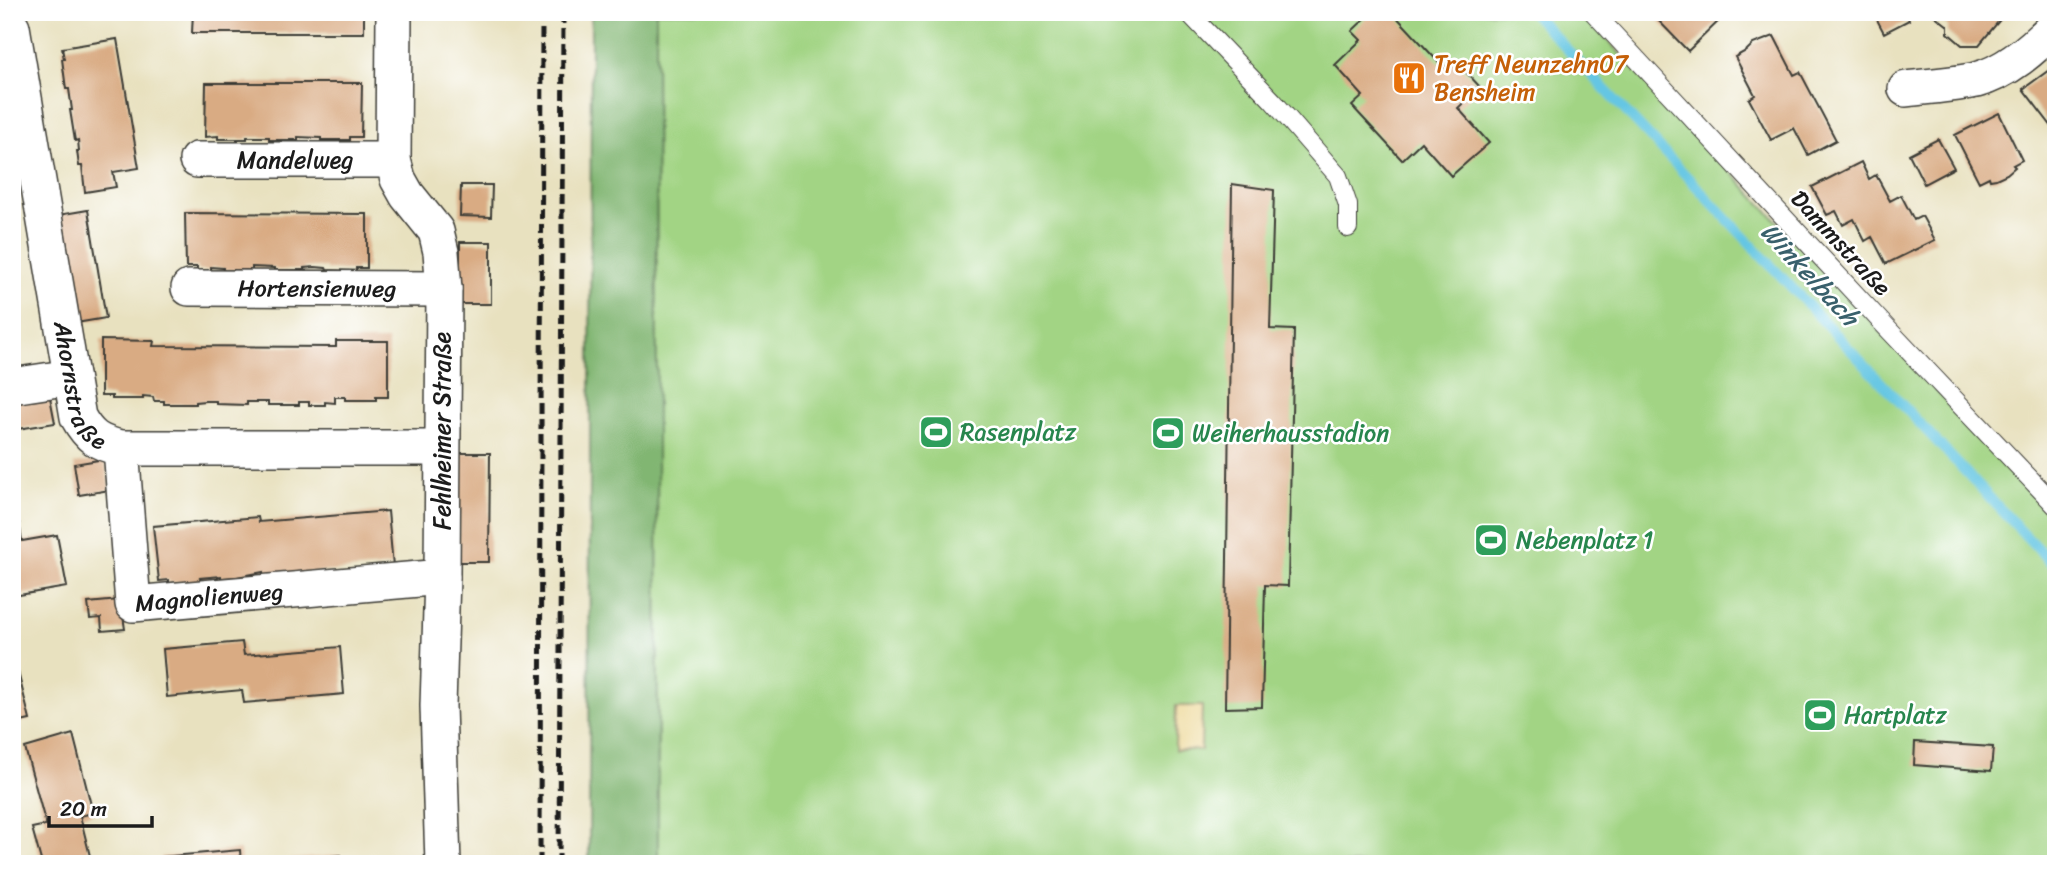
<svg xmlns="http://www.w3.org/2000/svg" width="2068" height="876" font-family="Sriracha,sans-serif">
  <rect width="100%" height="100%" fill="#fff"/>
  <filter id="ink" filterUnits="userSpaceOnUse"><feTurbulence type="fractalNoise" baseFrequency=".0143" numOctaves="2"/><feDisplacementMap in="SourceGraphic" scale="14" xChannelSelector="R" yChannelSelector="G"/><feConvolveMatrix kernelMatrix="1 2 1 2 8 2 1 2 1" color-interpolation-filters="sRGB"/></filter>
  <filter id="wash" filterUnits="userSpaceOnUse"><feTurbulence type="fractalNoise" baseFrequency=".00686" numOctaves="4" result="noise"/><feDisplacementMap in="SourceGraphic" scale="28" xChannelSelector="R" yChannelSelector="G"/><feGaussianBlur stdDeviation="1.57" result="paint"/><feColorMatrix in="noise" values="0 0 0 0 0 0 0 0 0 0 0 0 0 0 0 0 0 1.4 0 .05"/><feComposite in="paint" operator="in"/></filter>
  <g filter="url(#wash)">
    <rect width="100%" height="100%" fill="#e8e1bf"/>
    <path fill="#a2d484" stroke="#5f7850" stroke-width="2" d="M656,12h925l475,506v346h-1398z"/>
    <path fill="#81b672" stroke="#4e6947" stroke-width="2" d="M591,12h65l2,852h-69z"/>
    <path fill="#eeda9e" stroke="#857b5d" stroke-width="2" d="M1176,706h26l-1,44h-26z"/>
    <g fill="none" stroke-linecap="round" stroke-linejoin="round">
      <path stroke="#65c6e3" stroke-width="10" d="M1532,12l524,556"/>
    </g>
    <g id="blocks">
      <path fill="#d9ab83" d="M193,12h171v21h-172z
        M1372,12h20l52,56 10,-9 26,28 -22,21 31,35 -38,33 -30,-34 -19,18 -50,-54 11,-10 -28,-31 26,-25 -9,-9z
        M1645,12h83l-40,39 -35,-36 -3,3z
        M1873,12h33l3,8 -25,13z
        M1930,12h85v3l-9,3 -3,-2 -24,29h-17l-14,-12v-7z
        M1774,36l20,39 6,-3 36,68 -28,15 -14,-27 -23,12 -22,-41 6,-4 -20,-38 11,-6 7,-7z
        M117,39l22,129 -26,4 3,15 -31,5 -3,-26h-3l-2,-15h2l-1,-11 -3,1 -5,-31h2l-3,-21h-3l-4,-30h2l-2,-11z
        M2056,65v67l-33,-43z
        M206,83h156l-1,54h-11v3h-29v-2l-23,-1v3h-29v-3h-22v2h-29v-3l-13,1z
        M1999,113l23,47 -9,5 2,2 -8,7 -11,5 -6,1 -1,-3 -10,5 -24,-47z
        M1938,139l16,29 -30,16 -15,-30z
        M1861,162l8,17 7,-4 14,26 11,-6 13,25 8,-4 13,24 -49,24 -14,-27 -7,4 -11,-22 -11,6 -7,-14 -9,4 -15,-28z
        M1232,184l42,6 -4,139 24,1 -6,256 -23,-1 -3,122 -37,1z
        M461,185h31l-1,32 -31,-1z
        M88,210l18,108 -30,5 -18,-108z
        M185,213l182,1v54h-11v3l-29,-1 -1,-2 -11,-1 -11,1v2h-29v-2l-23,-1v3h-29v-2l-12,-1v3h-14v-3h-11z
        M460,242h31v62h-31z
        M101,340l53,1 -1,5 183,1v-6h52v56h-12v3h-31v-3h-10v6l-10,-1v3h-16v-3h-10v3h-31v-3h-21v3l-31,-1v-3h-11l-10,1v2h-31v-3h-10l-1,-4 -10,-1v3h-31v-3h-11z
        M49,392l6,31 -43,7v-31z
        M459,453h31l-1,109h-31z
        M105,459l5,31 -31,5 -5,-31z
        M12,490h2l8,51 35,-6 10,52 -54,9z
        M388,511l5,55 -130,11v-5l-26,5 -16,1v-2l-21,2 1,3 -32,2v-3l-10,1 -6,-55 105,-9 1,5z
        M119,600l1,16h3l2,13 -23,2 -1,-13 -11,1 -2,-16z
        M242,642l2,13 96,-8 4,47 -100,9 -2,-13 -75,7 -4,-48z
        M18,672l12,48 -18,4v-50z
        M73,734l20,79 -13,3 12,48h-50l-10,-36 14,-3 -21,-77z
        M1915,742l78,5 -2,24 -77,-6z
        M240,850l1,14h-80v-7z
        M341,855l1,9h-79v-2z"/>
    </g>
  </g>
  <g filter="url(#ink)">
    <use href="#blocks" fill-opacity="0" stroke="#3b3a34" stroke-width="2"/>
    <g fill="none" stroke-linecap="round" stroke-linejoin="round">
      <g stroke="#3b3a34" stroke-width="20">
        <path id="lane" d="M1188,12l85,89 65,75 10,29v23
          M1593,12l293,315 170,179"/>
      </g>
      <g stroke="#3b3a34" stroke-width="38">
        <g id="street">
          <path d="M394,12l-1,148 5,19 9,16 29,36 5,21 3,37 -2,288 -4,129 5,158"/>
          <path id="s1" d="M12,27l66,390c11,20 20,26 43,31h320"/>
          <path d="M1906,89c23,-3 47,-4 70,-9 31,-8 58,-32 80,-55"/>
          <path id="s2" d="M197,160h196"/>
          <path id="s3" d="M189,288l255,1"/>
          <path d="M12,386l59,-9"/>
          <path id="s4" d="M121,448l12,156 309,-27"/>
        </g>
      </g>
      <use href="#lane" stroke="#fff" stroke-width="18"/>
      <use href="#street" stroke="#fff" stroke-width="35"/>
      <path stroke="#1c1c1c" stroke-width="5" stroke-dasharray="10 5" stroke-linecap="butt" d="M540,864l2,-852
        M559,864l4,-852"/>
    </g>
  </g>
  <defs>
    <g id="restaurant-square" transform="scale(1.75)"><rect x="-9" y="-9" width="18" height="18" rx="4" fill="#e8710a" stroke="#fff"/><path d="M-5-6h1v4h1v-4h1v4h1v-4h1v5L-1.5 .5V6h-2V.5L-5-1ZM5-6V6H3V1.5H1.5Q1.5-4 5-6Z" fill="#fff"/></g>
    <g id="stadium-square" transform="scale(1.75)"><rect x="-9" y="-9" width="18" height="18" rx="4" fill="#2e9e5b" stroke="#fff"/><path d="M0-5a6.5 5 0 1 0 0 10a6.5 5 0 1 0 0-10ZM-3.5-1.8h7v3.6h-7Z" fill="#fff"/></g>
  </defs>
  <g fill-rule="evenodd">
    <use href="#restaurant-square" x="1409" y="78"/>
    <use href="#stadium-square" x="936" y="432"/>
    <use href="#stadium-square" x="1168" y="433"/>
    <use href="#stadium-square" x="1491" y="540"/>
    <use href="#stadium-square" x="1820" y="715"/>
  </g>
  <g text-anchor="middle" stroke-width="5" stroke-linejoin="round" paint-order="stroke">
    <g font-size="24" fill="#c56008" stroke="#fff" text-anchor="start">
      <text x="1434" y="72">Treff Neunzehn07<tspan x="1434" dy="28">Bensheim</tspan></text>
    </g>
    <g font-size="24" fill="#1c1c1c" stroke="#fff">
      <text dy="8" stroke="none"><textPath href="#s2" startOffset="98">Mandelweg</textPath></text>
      <text transform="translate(1841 243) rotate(47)" y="8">Dammstraße</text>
      <text dy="8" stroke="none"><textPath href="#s3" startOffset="128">Hortensienweg</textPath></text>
      <text dy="8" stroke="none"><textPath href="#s1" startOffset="366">Ahornstraße</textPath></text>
      <text transform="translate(442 431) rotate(-90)" y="8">Fehlheimer Straße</text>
      <text dy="8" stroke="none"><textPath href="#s4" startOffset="233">Magnolienweg</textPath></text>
    </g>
    <g font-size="24" fill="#27864d" stroke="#fff" text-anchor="start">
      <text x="960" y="440">Rasenplatz</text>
      <text x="1192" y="441">Weiherhausstadion</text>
      <text x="1516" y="548">Nebenplatz 1</text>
      <text x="1844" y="723">Hartplatz</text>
    </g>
    <g font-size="26" font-style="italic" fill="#39606c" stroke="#fff">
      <text transform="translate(1810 274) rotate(47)" y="9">Winkelbach</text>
    </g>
  </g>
  <rect width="2068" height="876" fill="none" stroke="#fff" stroke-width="42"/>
  <path d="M49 816v10h103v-10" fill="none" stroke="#1c1c1c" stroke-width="3.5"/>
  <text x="60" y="816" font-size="21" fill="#1c1c1c" stroke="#ffffff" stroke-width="5" paint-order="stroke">20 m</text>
</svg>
